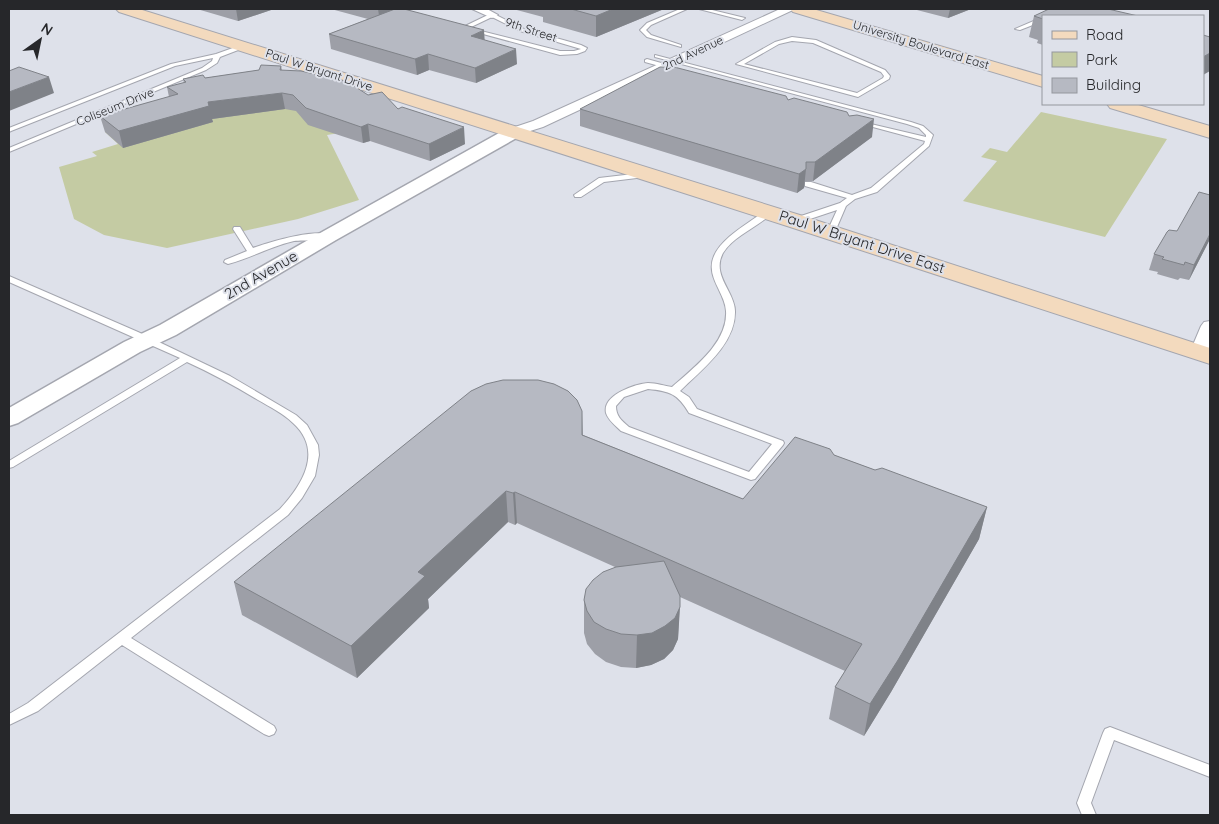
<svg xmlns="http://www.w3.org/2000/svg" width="1219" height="824" font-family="Quicksand,sans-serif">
  <rect width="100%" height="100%" fill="#dee1ea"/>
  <path fill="#c4cba3" d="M206,90l177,36 -56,9 32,65 -61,19 -131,29 -63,-13 -30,-16 -15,-52 38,-11 -5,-4 26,-8 -13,-12 76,-21z
    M1041,112l126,27 -62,98 -142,-36 34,-40 -16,-4 9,-9 17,4z"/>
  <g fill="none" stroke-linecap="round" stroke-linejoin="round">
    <g stroke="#a4a6af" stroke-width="2">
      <path id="service" d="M680,9h7l-36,16 -5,5 5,5 30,10v2l-34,-10 -7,-7 7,-7z
        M699,9h9l37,9 -3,2z
        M492,13l32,16 57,16 6,3 -2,3 -8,3 -17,1 -99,-27zM492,17l28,14 61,18 -7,2h-14l-91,-23z
        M1043,17v4l-23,9 -5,-1z
        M792,37l24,3 69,30 5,6 -1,3 -31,18 -122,-33 39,-22zM792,41l21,2 68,29 3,4 -1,2 -26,15 -113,-29 35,-20z
        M244,44l2,1v2l-26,10 -3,6 -11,7 -197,82v-4l193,-80 10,-7 1,-3 -38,8 -164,65 -2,1v-4l162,-64 45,-10z
        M655,55l256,67 12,4 10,9 -4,11 -52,46 -22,7 -9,7 -12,28h-3l-4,-2 10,-22 -39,13h-6v-4l48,-16 7,-5 -42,-12v-4h6l41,13 19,-7 53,-44 1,-3 -67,-18v-2l68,16v-2l-7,-7 -12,-4 -252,-67z
        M647,59l25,7 1,1 -3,2 -25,-7v-2z
        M642,173l4,2 -1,2 -41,5 -23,15h-6l-1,-2 25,-17z
        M766,210h3l4,2c-14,15 -39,23 -50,41 -12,22 12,39 12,58 1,33 -34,59 -55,80l9,6 8,12 86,32 1,2 -1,2 -28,34 -4,1 -130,-49c-5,-5 -13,-11 -15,-18 -4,-18 29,-29 42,-30 8,0 17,3 24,4 21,-19 56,-44 54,-76 -1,-19 -21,-34 -12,-55 9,-20 36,-33 52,-46zM648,389c22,2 30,5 41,24l83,31 -23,28 -120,-45c-8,-7 -13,-11 -13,-21l8,-9z
        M234,227h6l13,21c16,-6 66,-21 79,-12 -6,5 -28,4 -38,5 -23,5 -43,17 -66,23l-4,-2 1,-2 22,-9 -14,-22z
        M9,276l129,56 92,44 66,39 11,10 11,20 1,10 -4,21 -13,22 -14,17 -157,123 143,88 2,4 -2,4 -5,2 -5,-2 -142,-89 -84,66 -29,14v-11l19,-11 252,-194c22,-24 44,-58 13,-86 -10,-10 -23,-16 -35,-23 -23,-14 -47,-27 -71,-38l-174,105 -4,1v-7l171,-103 -171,-76z
        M1110,727l100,38v12l-96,-37 -23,63 5,12h-14l-5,-12 26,-70 2,-4z"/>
    </g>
    <g stroke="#a4a6af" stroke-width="2">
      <path id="minor" d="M472,9h15l11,6 -6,3z
        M780,9h15l-252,118 -29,9 -7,-4 2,-3 24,-8z
        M1210,321c1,11 3,25 -4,35l-7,2 -7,-2 -2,-4 11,-26 3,-4z"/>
    </g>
    <g stroke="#a4a6af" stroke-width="3">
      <path id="tertiary" d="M514,127l6,1 3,4 -3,4 -184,104 -160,95 -36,17 -122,71 -9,3v-18l115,-66 36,-17 162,-93 186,-104z"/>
    </g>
    <g stroke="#a4a6af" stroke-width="2">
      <path id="secondary" d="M116,9h23l664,207 407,132v16l-423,-138 -668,-214z
        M790,9h23l230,67v11l-250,-75z
        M1107,104h28l75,22v12l-100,-30z"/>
    </g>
    <use href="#service" fill="#fff" fill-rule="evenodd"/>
    <use href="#minor" fill="#fff" fill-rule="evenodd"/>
    <use href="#tertiary" fill="#fff" fill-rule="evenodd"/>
    <use href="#secondary" fill="#f3dabe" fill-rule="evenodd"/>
  </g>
  <path fill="#9d9fa7" d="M197,9h77l-36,12z
    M331,9h78v1l76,30 32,24 -41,19 -47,-13 -12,5 -86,-26 -2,-15 39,-15z
    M513,9h151l-68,28 -53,-15v-5z
    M913,9h58l-23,9z
    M1034,16h9v29l-6,-2 1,-3 -9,-3z
    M281,66l1,4 86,25 30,14 67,35 -35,17 -60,-20 -7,2 -55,-18 -12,-14 -11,-2 -73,10 1,3 -90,26 -18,-16 -5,-16 69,-19 -2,-10 17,-4 -1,-4 22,-1 54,-8z
    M788,100l61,16 23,21 -59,44h-8l-1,7 -7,5 -217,-67v-17z
    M1210,239l-21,41 -9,-2 -2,2 -21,-6 1,-2 -9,-2 5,-16z
    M582,411l1,24 160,64 91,-44 41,15 112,37 -8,32 -88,153 -27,44 -35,-17 6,-32 10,-16 -165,-74 -2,42 -5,11 -9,9 -13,6 -15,3 -15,-1 -15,-5 -11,-8 -8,-10 -3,-11v-33l31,-33 -98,-44 -2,2 -7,-3 -80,77 1,9 -72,70 -115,-63 -8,-33z"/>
  <path fill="#7f8288" d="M236,9h38l-36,12z
    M378,9h31v1l-29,12z
    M613,9h51l-68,28v-21z
    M950,9h21l-23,9z
    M484,30l1,15 -14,-9z
    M516,49l1,15 -41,19 -1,-15z
    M1210,53v18l-7,4v-18z
    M428,54l1,16 -12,5 -2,-16z
    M49,77l5,16 -45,18v-19z
    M282,93l3,16 -73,10 1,3 -90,26 -4,-17 89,-29z
    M874,119l-2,18 -59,44 2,-19z
    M368,124l2,17 -7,2 -2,-16z
    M464,127l1,17 -35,17 -1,-17z
    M806,169l-2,19 -7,5 2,-19z
    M1210,234v5l-21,41 5,-15z
    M506,491l2,31 -80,77 1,9 -72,70 -6,-32 67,-74z
    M515,492l2,31 -2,2 -2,-32z
    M987,507l-8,32 -88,153 -27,44 6,-32z
    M680,607l-2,32 -5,11 -9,9 -13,6 -15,3 1,-33z"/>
  <path fill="#b6b9c2" stroke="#7f8288" d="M395,9h9l80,21 -13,6 45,13 -41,19 -47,-14 -13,5 -86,-25z
    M571,9h42l-17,7z
    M1049,9h59l30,7h-95v3l-9,-3z
    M1203,35l7,2v16l-7,4z
    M261,65l20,1 -1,4 21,1 41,9 9,4 17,11 14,-3 16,17 4,-2 62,20 -35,17 -61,-20 -7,3 -55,-19 -13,-13 -11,-2 -74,9 1,4 -90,25 -19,-15 78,-22 -11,-7 19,-5 -3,-3 20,-4 2,3 54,-8z
    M19,67l30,10 -40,15v-21z
    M660,67h14l112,29 2,4 6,-2 53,14 2,4 8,-1 17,4 -59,43h-9v7l-7,5 -219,-65z
    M1199,192l11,3v39l-16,31 -9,-3 -1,3 -22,-6 2,-2 -10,-3 13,-22 2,-2 8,1z
    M503,380h35l16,4 14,7 9,9 5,11v24l161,64 52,-62 35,12 4,6 41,15 7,-2 105,39 -89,153 -28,44 -35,-17 27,-43 -347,-152 -2,1 -7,-2 -88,81 7,4 -74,70 -117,-64 237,-191 15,-7z
    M664,561l16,35v11l-5,11 -10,8 -13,7 -15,2 -16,-1 -15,-5 -12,-7 -7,-11 -3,-11 2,-11 7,-9 10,-8 13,-5z"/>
  <g text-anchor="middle" stroke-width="4" stroke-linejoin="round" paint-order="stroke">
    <g font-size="12" fill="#26272a" stroke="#dee1ea">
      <text transform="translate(531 30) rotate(18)" y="4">9th Street</text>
      <text transform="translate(921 45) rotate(17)" y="4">University Boulevard East</text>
      <text transform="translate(693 53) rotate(-25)" y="4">2nd Avenue</text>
      <text transform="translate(319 70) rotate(18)" y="4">Paul W Bryant Drive</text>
      <text transform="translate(115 107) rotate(-22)" y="4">Coliseum Drive</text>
    </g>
    <g font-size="15" fill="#26272a" stroke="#dee1ea">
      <text transform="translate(862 242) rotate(18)" y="5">Paul W Bryant Drive East</text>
      <text transform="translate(261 275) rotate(-30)" y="5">2nd Avenue</text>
    </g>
  </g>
  <rect width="1219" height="824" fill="none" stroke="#26272a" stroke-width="20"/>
  <rect x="1042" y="15" width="162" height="90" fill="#dee1ea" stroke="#94979d"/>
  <rect x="1052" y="31" width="25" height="8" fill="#f3dabe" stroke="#94979d"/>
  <text x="1086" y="40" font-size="15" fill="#26272a">Road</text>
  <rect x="1052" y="52" width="25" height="15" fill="#c4cba3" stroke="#94979d"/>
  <text x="1086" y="65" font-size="15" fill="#26272a">Park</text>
  <rect x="1052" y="78" width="25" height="15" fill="#b6b9c2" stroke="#94979d"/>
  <text x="1086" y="90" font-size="15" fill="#26272a">Building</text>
  <g transform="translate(40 40) rotate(33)" stroke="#dee1ea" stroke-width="4" paint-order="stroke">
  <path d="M0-4L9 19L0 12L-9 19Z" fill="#26272a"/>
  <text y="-8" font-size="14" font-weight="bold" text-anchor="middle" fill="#26272a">N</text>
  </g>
</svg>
